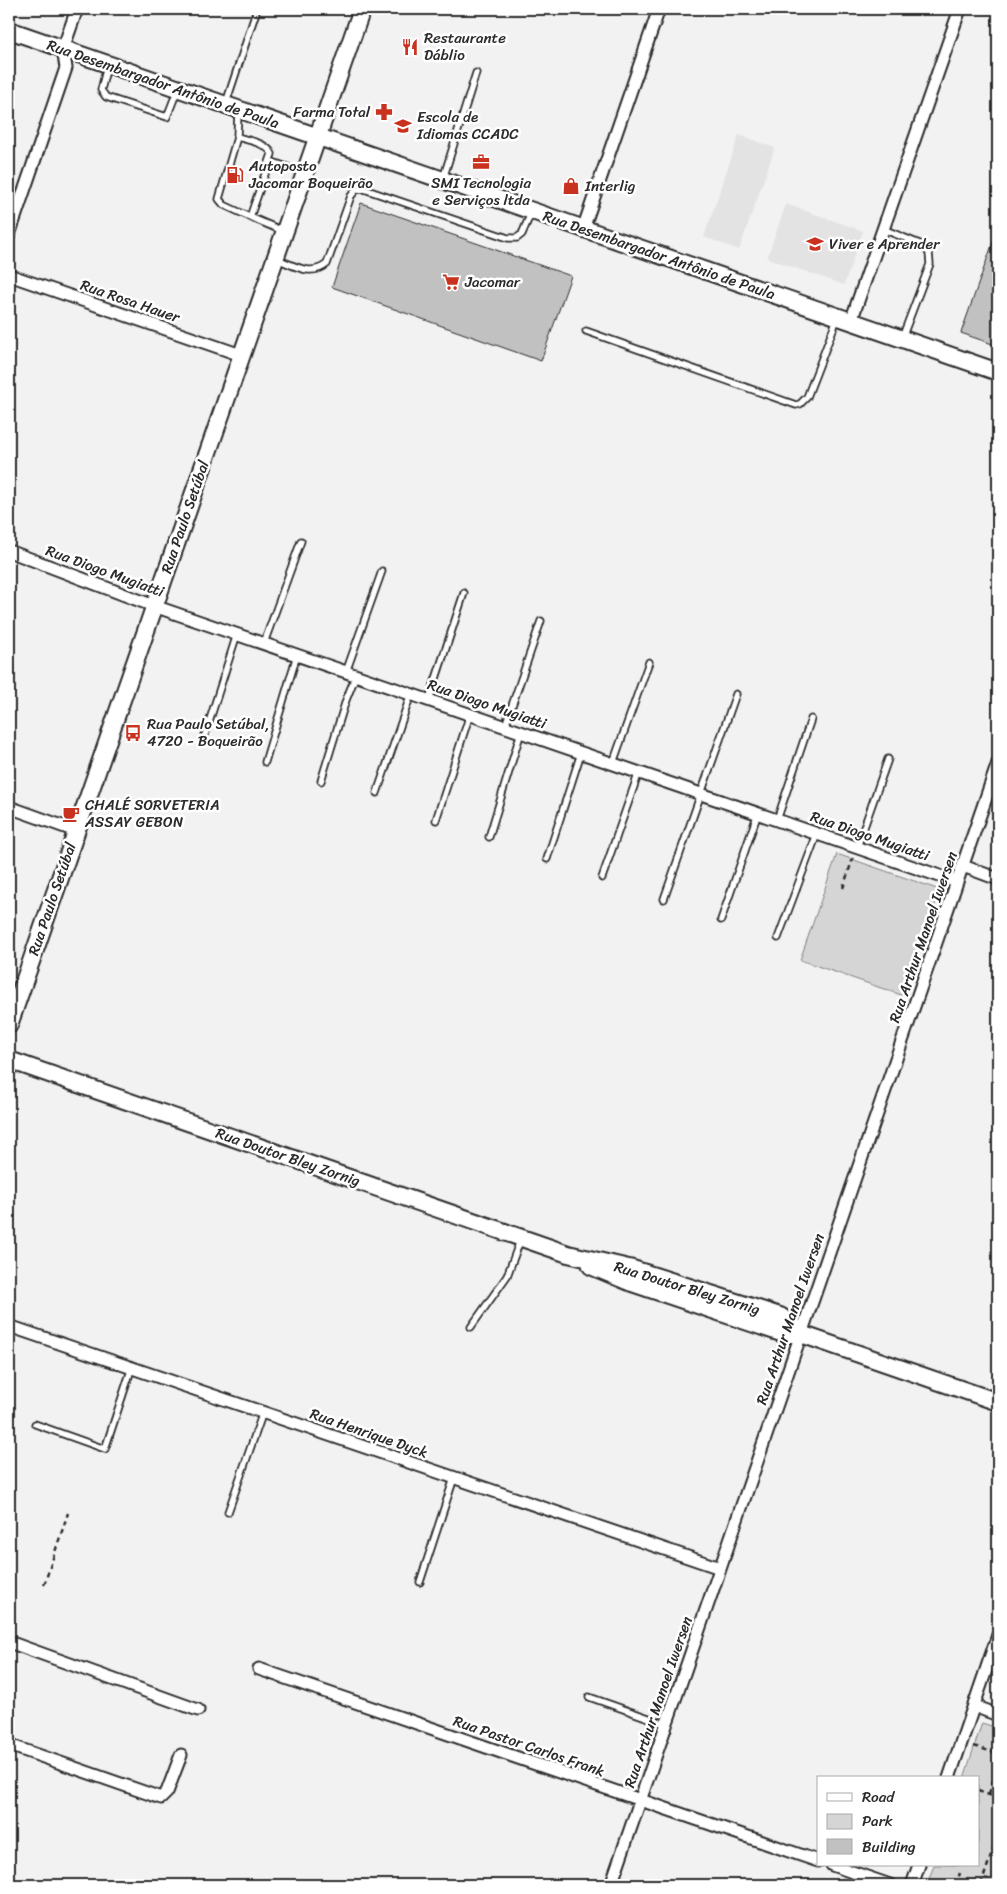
<svg xmlns="http://www.w3.org/2000/svg" width="1007" height="1894" font-family="Sriracha,sans-serif">
  <rect width="100%" height="100%" fill="#f2f2f2"/>
  <filter id="ink" filterUnits="userSpaceOnUse"><feTurbulence type="fractalNoise" baseFrequency=".02" numOctaves="2"/><feDisplacementMap in="SourceGraphic" scale="10" xChannelSelector="R" yChannelSelector="G"/><feConvolveMatrix kernelMatrix="1 2 1 2 8 2 1 2 1" color-interpolation-filters="sRGB"/></filter>
  <g filter="url(#ink)">
    <path fill="#e3e3e3" d="M739,135l36,13 -36,102 -35,-13z
      M786,204l77,27 -19,54 -77,-27z"/>
    <path fill="#d5d5d5" stroke="#808080" d="M837,854l103,36 -36,106 -104,-36z
      M982,1723l16,5v157h-61l-9,-3 6,-17h44v-87h-14z"/>
    <path fill="#c1c1c1" stroke="#2b2b2b" d="M361,203l210,73 -30,85 -209,-74z
      M998,228v118l-37,-13z"/>
    <g fill="none" stroke-linecap="round" stroke-linejoin="round">
      <g stroke="#2b2b2b" stroke-width="9">
        <path id="lane" d="M107,66l-6,24 5,7 61,20 10,-26
          M226,103l31,-94
          M238,111l-1,26c11,3 30,6 35,17l-22,63 33,14
          M237,137l-18,62 5,6 26,12
          M270,161l34,12
          M443,179l33,-106
          M883,229l39,16 7,8 1,11 -28,74
          M277,259c18,7 34,18 50,5l24,-68 5,-6 8,-1 144,49h9l5,-4 9,-21
          M586,331l210,74 4,-1 7,-7 30,-78
          M264,643l37,-102
          M346,672l36,-101
          M429,700l35,-107
          M505,726l36,-105
          M205,735l32,-101
          M265,762l32,-107
          M613,763l36,-101
          M321,781l25,-81 10,-25
          M377,793l34,-99
          M436,820l34,-106
          M777,820l34,-101
          M489,837l32,-105
          M857,847l31,-88
          M547,859l34,-106
          M602,878l37,-106
          M664,899l72,-205
          M721,920l37,-107
          M778,938l39,-104
          M471,1327l36,-51 14,-38
          M35,1424l70,25 27,-82
          M228,1512l35,-100
          M420,1582l34,-104
          M589,1697l77,27"/>
      </g>
      <g stroke="#2b2b2b" stroke-width="15">
        <path id="street" d="M583,229l76,-220
          M9,235l57,-167 -3,-19 14,-40
          M9,275l232,80
          M851,321l109,-312
          M9,551l145,55 803,276
          M9,807l67,24
          M963,866l35,13
          M9,1326l711,242
          M9,1642l189,68
          M259,1669l559,192
          M974,1706l24,9
          M9,1745l152,53 6,-6 14,-37
          M949,1778l49,-143
          M832,1865l58,20
          M611,1885l387,-1122
          M912,1885l7,-20"/>
      </g>
      <g stroke="#2b2b2b" stroke-width="20">
        <path id="secondary" d="M9,30l989,342
          M9,1025l353,-1016
          M9,1060l559,194 65,15 147,47 8,5 13,13
          M591,1266l41,17 152,51h17l197,68"/>
      </g>
      <path stroke="#2b2b2b" stroke-width="2.5" stroke-dasharray="5 4" stroke-linecap="butt" d="M843,888l10,-30
        M44,1585l24,-72
        M974,1746l24,8
        M978,1791l20,7
        M989,1794l9,-29
        M956,1885l4,-12
        M981,1885l17,-50"/>
      <use href="#lane" stroke="#fff" stroke-width="5.5"/>
      <use href="#street" stroke="#fff" stroke-width="11"/>
      <use href="#secondary" stroke="#fff" stroke-width="16"/>
    </g>
  </g>
  <defs>
    <g id="restaurant-bare" transform="scale(1.35)"><path d="M-5-6h1v4h1v-4h1v4h1v-4h1v5L-1.5 .5V6h-2V.5L-5-1ZM5-6V6H3V1.5H1.5Q1.5-4 5-6Z" fill="#c8321e" stroke="#fff" stroke-width="2.5" paint-order="stroke"/></g>
    <g id="pharmacy-bare" transform="scale(1.35)"><path d="M-2-6h4v4h4v4h-4v4h-4v-4h-4v-4h4Z" fill="#c8321e" stroke="#fff" stroke-width="2.5" paint-order="stroke"/></g>
    <g id="school-bare" transform="scale(1.35)"><path d="M0-5L7-2L0 1L-7-2ZM-4 1L0 2.5L4 1V4Q0 6-4 4Z" fill="#c8321e" stroke="#fff" stroke-width="2.5" paint-order="stroke"/></g>
    <g id="office-bare" transform="scale(1.35)"><path d="M-6-3h4V-5.5h4V-3h4V5H-6ZM-1-4.5V-3h2v-1.5ZM-6 0V1H6V0Z" fill="#c8321e" stroke="#fff" stroke-width="2.5" paint-order="stroke"/></g>
    <g id="fuel-bare" transform="scale(1.35)"><path d="M-5.5-6h7V0h2V4h1.3V-2.5L3-4.5l.8-.8L6-3V5H2.5V1h-1V6h-7ZM-4.2-4.7v3.2H.2V-4.7Z" fill="#c8321e" stroke="#fff" stroke-width="2.5" paint-order="stroke"/></g>
    <g id="shop-bare" transform="scale(1.35)"><path d="M-5-2.5h2.3a2.7 3.5 0 0 1 5.4 0H5L5.5 6h-11ZM-1.5-2.5h3a1.5 2.3 0 0 0-3 0Z" fill="#c8321e" stroke="#fff" stroke-width="2.5" paint-order="stroke"/></g>
    <g id="supermarket-bare" transform="scale(1.35)"><path d="M-6-5.5h2.5l.6 2H6L4.5 2H-2.5L-4.4-4H-6ZM-1.5 3.2a1.3 1.3 0 1 0 .1 0ZM3 3.2a1.3 1.3 0 1 0 .1 0Z" fill="#c8321e" stroke="#fff" stroke-width="2.5" paint-order="stroke"/></g>
    <g id="bus-bare" transform="scale(1.35)"><path d="M-5-6H5V4H4V6H2V4H-2V6H-4V4H-5ZM-3.5-4V0h7V-4ZM-3.5 1.2v1.5H-2V1.2ZM2 1.2v1.5H3.5V1.2Z" fill="#c8321e" stroke="#fff" stroke-width="2.5" paint-order="stroke"/></g>
    <g id="cafe-bare" transform="scale(1.35)"><path d="M-5.5-4.5H6V0H3Q3 3.5 0 3.5H-2.5Q-5.5 3.5-5.5 0ZM3-3.2v2h1.7v-2ZM-6 4.5H4V6H-6Z" fill="#c8321e" stroke="#fff" stroke-width="2.5" paint-order="stroke"/></g>
  </defs>
  <g fill-rule="evenodd">
    <use href="#restaurant-bare" x="410" y="47"/>
    <use href="#pharmacy-bare" x="384" y="112"/>
    <use href="#school-bare" x="403" y="126"/>
    <use href="#office-bare" x="481" y="162"/>
    <use href="#fuel-bare" x="235" y="175"/>
    <use href="#shop-bare" x="571" y="186"/>
    <use href="#school-bare" x="815" y="244"/>
    <use href="#supermarket-bare" x="451" y="282"/>
    <use href="#bus-bare" x="133" y="733"/>
    <use href="#cafe-bare" x="71" y="814"/>
  </g>
  <g text-anchor="middle" stroke-width="5" stroke-linejoin="round" paint-order="stroke">
    <g font-size="15" fill="#2b2b2b" stroke="#fff" text-anchor="start">
      <text x="424" y="43">Restaurante<tspan x="424" dy="17">Dáblio</tspan></text>
      <text x="370" y="117" text-anchor="end">Farma Total</text>
      <text x="417" y="122">Escola de<tspan x="417" dy="17">Idiomas CCADC</tspan></text>
      <text x="249" y="171">Autoposto<tspan x="249" dy="17">Jacomar Boqueirão</tspan></text>
      <text x="481" y="188" text-anchor="middle">SMI Tecnologia<tspan x="481" dy="17">e Serviços ltda</tspan></text>
      <text x="585" y="191">Interlig</text>
      <text x="829" y="249">Viver e Aprender</text>
      <text x="465" y="287">Jacomar</text>
      <text x="147" y="729">Rua Paulo Setúbal,<tspan x="147" dy="17">4720 - Boqueirão</tspan></text>
      <text x="85" y="810">CHALÉ SORVETERIA<tspan x="85" dy="17">ASSAY GEBON</tspan></text>
    </g>
    <g font-size="15" fill="#2b2b2b" stroke="#fff">
      <text transform="translate(163 84) rotate(19)" y="5">Rua Desembargador Antônio de Paula</text>
      <text transform="translate(659 255) rotate(19)" y="5">Rua Desembargador Antônio de Paula</text>
      <text transform="translate(130 301) rotate(19)" y="5">Rua Rosa Hauer</text>
      <text transform="translate(185 517) rotate(-71)" y="5">Rua Paulo Setúbal</text>
      <text transform="translate(105 571) rotate(20)" y="5">Rua Diogo Mugiatti</text>
      <text transform="translate(487 704) rotate(19)" y="5">Rua Diogo Mugiatti</text>
      <text transform="translate(870 836) rotate(19)" y="5">Rua Diogo Mugiatti</text>
      <text transform="translate(52 899) rotate(-71)" y="5">Rua Paulo Setúbal</text>
      <text transform="translate(923 937) rotate(-71)" y="5">Rua Arthur Manoel Iwersen</text>
      <text transform="translate(288 1157) rotate(19)" y="5">Rua Doutor Bley Zornig</text>
      <text transform="translate(687 1288) rotate(17)" y="5">Rua Doutor Bley Zornig</text>
      <text transform="translate(790 1319) rotate(-71)" y="5">Rua Arthur Manoel Iwersen</text>
      <text transform="translate(369 1433) rotate(19)" y="5">Rua Henrique Dyck</text>
      <text transform="translate(658 1702) rotate(-71)" y="5">Rua Arthur Manoel Iwersen</text>
      <text transform="translate(529 1746) rotate(19)" y="5">Rua Pastor Carlos Frank</text>
    </g>
  </g>
  <rect width="1007" height="1894" fill="none" stroke="#fff" stroke-width="30"/>
  <rect x="15" y="15" width="977" height="1864" fill="none" stroke="#2b2b2b" stroke-width="2" filter="url(#ink)"/>
  <rect x="817" y="1776" width="162" height="90" fill="#ffffff" stroke="#aaaaaa"/>
  <rect x="827" y="1793" width="25" height="8" fill="#ffffff" stroke="#aaaaaa"/>
  <text x="862" y="1802" font-size="15" fill="#2b2b2b">Road</text>
  <rect x="827" y="1814" width="25" height="15" fill="#d5d5d5" stroke="#aaaaaa"/>
  <text x="862" y="1826" font-size="15" fill="#2b2b2b">Park</text>
  <rect x="827" y="1839" width="25" height="15" fill="#c1c1c1" stroke="#aaaaaa"/>
  <text x="862" y="1852" font-size="15" fill="#2b2b2b">Building</text>
</svg>
